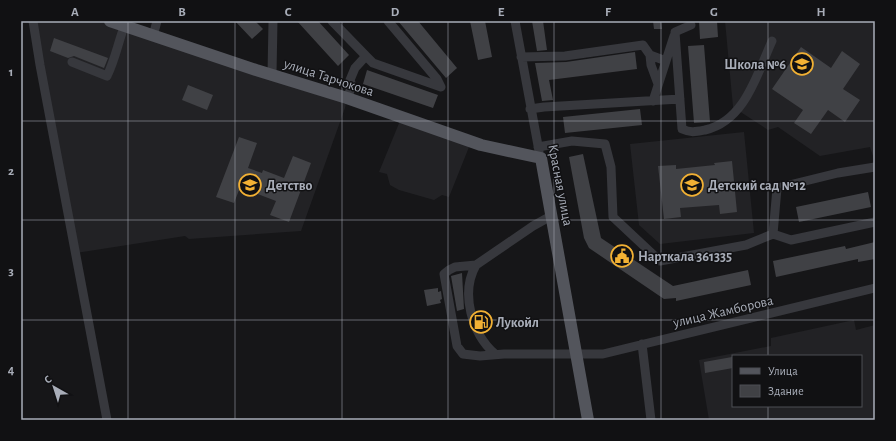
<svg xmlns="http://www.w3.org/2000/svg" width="896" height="441" font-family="'Alegreya Sans',sans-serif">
  <rect width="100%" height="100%" fill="#161618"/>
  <path fill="#222225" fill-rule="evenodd" d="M33,21h77l237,77 -2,10 -44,123 -112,8 -4,-3 -109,17z
    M725,21h150v141l-5,-15 -50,9 -42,-29 -10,3 -35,-23z
    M402,116l69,26 -22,55 -7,-2 -8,5 -35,-10 -9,-5 -3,-11 -8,-2z
    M744,132l10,101 -94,11 -21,-19 -9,-81z
    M854,320l2,10 19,-5v94l-166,1 -10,-60 72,-14v-8zM733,356h128v50h-128z"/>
  <path fill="#404145" d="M235,21h20l8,8 -11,10z
    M297,21h21l31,34 -11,11z
    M398,21h20l39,47 -11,10z
    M470,21h15l7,36 -14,3z
    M532,21h11l4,29 -10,1z
    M653,21h8l1,8h-8z
    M699,21h18l1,16 -18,2z
    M54,38l54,20 -4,10 -30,-12 -6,2 -18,-7z
    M704,45l6,77 -16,1 -6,-77z
    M801,47l30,21 11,-17 18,13 -17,25 17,11 -15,22 -17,-12 -17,24 -17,-11 9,-13 -31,-21z
    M635,52l2,17 -88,11 4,20 -11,1 -7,-38 31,-1z
    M367,70l71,25 -5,13 -70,-24z
    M188,85l25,10 -6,15 -25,-10z
    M640,109l2,16 -77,8 -2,-16z
    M239,137l18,6 -9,25 14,5 1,-3 21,8 9,-22 18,7 -22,59 -19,-7 6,-14 -21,-8 1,-2 -15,-6 -7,18 -18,-6z
    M583,154l18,84 72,48 75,-16 3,15 -75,16v-3l-12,1 -75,-51 -5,-10 -15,-81z
    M732,161l5,51 -17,2 -1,-9 -39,3 1,9 -17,2 -6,-53 18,-1v4l39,-4 -1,-2z
    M868,192l3,15 -72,15 -3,-15z
    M875,242v17l-17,3v-3l-82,18 -3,-16 72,-15 1,3z
    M462,273l2,36 -7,2 -6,-35z
    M438,288v4l3,-1 1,8 -2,1 1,3 -14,3 -3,-16z
    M732,357l1,11 -28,5 -1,-11z"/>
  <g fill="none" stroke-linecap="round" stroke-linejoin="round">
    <path stroke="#37383d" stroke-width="9" d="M33,21l7,44 67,355
      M332,21l34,35
      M515,21l24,130
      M691,25l-16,7 7,97c9,4 13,3 23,1 40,-9 52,-56 67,-89
      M153,36l4,-15
      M650,55l1,10 7,19
      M521,57l44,-1 78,-11 7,10 16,6
      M72,62l35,14c8,-16 11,-33 17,-49
      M272,74l1,-53
      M347,98l5,-12 -2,-6 5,-12 11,-12 7,7 68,24 -4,-8 -49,-58
      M653,101l21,-65
      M530,109l14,-2 136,-8
      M538,147l34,-6 33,3 6,23 2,50 47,44 86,-16 27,-11 4,-46 61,-15 37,-6
      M551,216l-18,10 -57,39 -21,2 -6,3 -5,4 13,72 6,8 17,2 24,-2h99l272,-66
      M773,234l18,6 84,-18
      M476,265c-16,28 -4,69 19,89
      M642,344l9,76"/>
    <path stroke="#53555c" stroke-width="12" d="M110,21l146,49 91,28 134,47 60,13 47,262"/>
  </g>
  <path fill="none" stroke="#a8adb8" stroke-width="1" stroke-opacity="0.55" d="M128,21v399M235,21v399M342,21v399M448,21v399M554,21v399M661,21v399M768,21v335M21,121h854M21,220h854M21,320h854M768,406v14"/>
  <defs>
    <g id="school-ring" transform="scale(1.15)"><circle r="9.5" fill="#111113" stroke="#f2b134" stroke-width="1.5"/><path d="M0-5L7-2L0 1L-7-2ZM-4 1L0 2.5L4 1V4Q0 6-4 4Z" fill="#f2b134"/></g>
    <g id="civic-ring" transform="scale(1.15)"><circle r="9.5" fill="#111113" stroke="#f2b134" stroke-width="1.5"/><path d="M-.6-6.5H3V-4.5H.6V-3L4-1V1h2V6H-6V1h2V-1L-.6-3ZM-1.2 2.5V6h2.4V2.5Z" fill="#f2b134"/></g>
    <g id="fuel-ring" transform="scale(1.15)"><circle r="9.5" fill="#111113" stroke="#f2b134" stroke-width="1.5"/><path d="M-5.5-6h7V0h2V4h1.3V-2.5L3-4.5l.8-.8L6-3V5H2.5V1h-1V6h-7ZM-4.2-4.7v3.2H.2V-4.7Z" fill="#f2b134"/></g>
  </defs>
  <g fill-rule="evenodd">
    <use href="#school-ring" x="802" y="64"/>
    <use href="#school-ring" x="250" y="185"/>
    <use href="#school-ring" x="692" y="185"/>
    <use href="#civic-ring" x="622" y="256"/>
    <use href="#fuel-ring" x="481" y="322"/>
  </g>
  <g text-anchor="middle" stroke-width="3" stroke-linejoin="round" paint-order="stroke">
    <g font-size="14" font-weight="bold" fill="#a8adb8" stroke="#111113" text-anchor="start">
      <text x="786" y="69" text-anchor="end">Школа №6</text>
      <text x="266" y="190">Детство</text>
      <text x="708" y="190">Детский сад №12</text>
      <text x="638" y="261">Нарткала 361335</text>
      <text x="496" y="327">Лукойл</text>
    </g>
    <g font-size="14" fill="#a8adb8" stroke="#111113">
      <text transform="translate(329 77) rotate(18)" y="5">улица Тарчокова</text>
      <text transform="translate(561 185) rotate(79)" y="5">Красная улица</text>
      <text transform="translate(723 311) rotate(-13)" y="5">улица Жамборова</text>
    </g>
  </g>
  <rect width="896" height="441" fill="none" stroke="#111113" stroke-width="44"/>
  <rect x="732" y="355" width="130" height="52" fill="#111113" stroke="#4d4f55"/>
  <rect x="740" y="368" width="20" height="6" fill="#53555c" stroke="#4d4f55"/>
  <text x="768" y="375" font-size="12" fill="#a8adb8">Улица</text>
  <rect x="740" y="385" width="20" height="12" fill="#404145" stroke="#4d4f55"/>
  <text x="768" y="395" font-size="12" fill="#a8adb8">Здание</text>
  <g transform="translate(54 387) rotate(321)" stroke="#111113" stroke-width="3" paint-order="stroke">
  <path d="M0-3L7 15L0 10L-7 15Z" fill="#a8adb8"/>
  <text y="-6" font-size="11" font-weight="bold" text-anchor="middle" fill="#a8adb8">С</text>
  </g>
  <rect x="22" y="22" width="852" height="397" fill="none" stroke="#a8adb8" stroke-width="1.5"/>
  <g font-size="13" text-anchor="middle" font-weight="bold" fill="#a8adb8">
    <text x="75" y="16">A</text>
    <text x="182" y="16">B</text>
    <text x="288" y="16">C</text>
    <text x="395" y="16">D</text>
    <text x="501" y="16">E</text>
    <text x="608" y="16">F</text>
    <text x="714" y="16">G</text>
    <text x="821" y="16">H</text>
    <text x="11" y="76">1</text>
    <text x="11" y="175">2</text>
    <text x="11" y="275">3</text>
    <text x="11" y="374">4</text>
  </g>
</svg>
